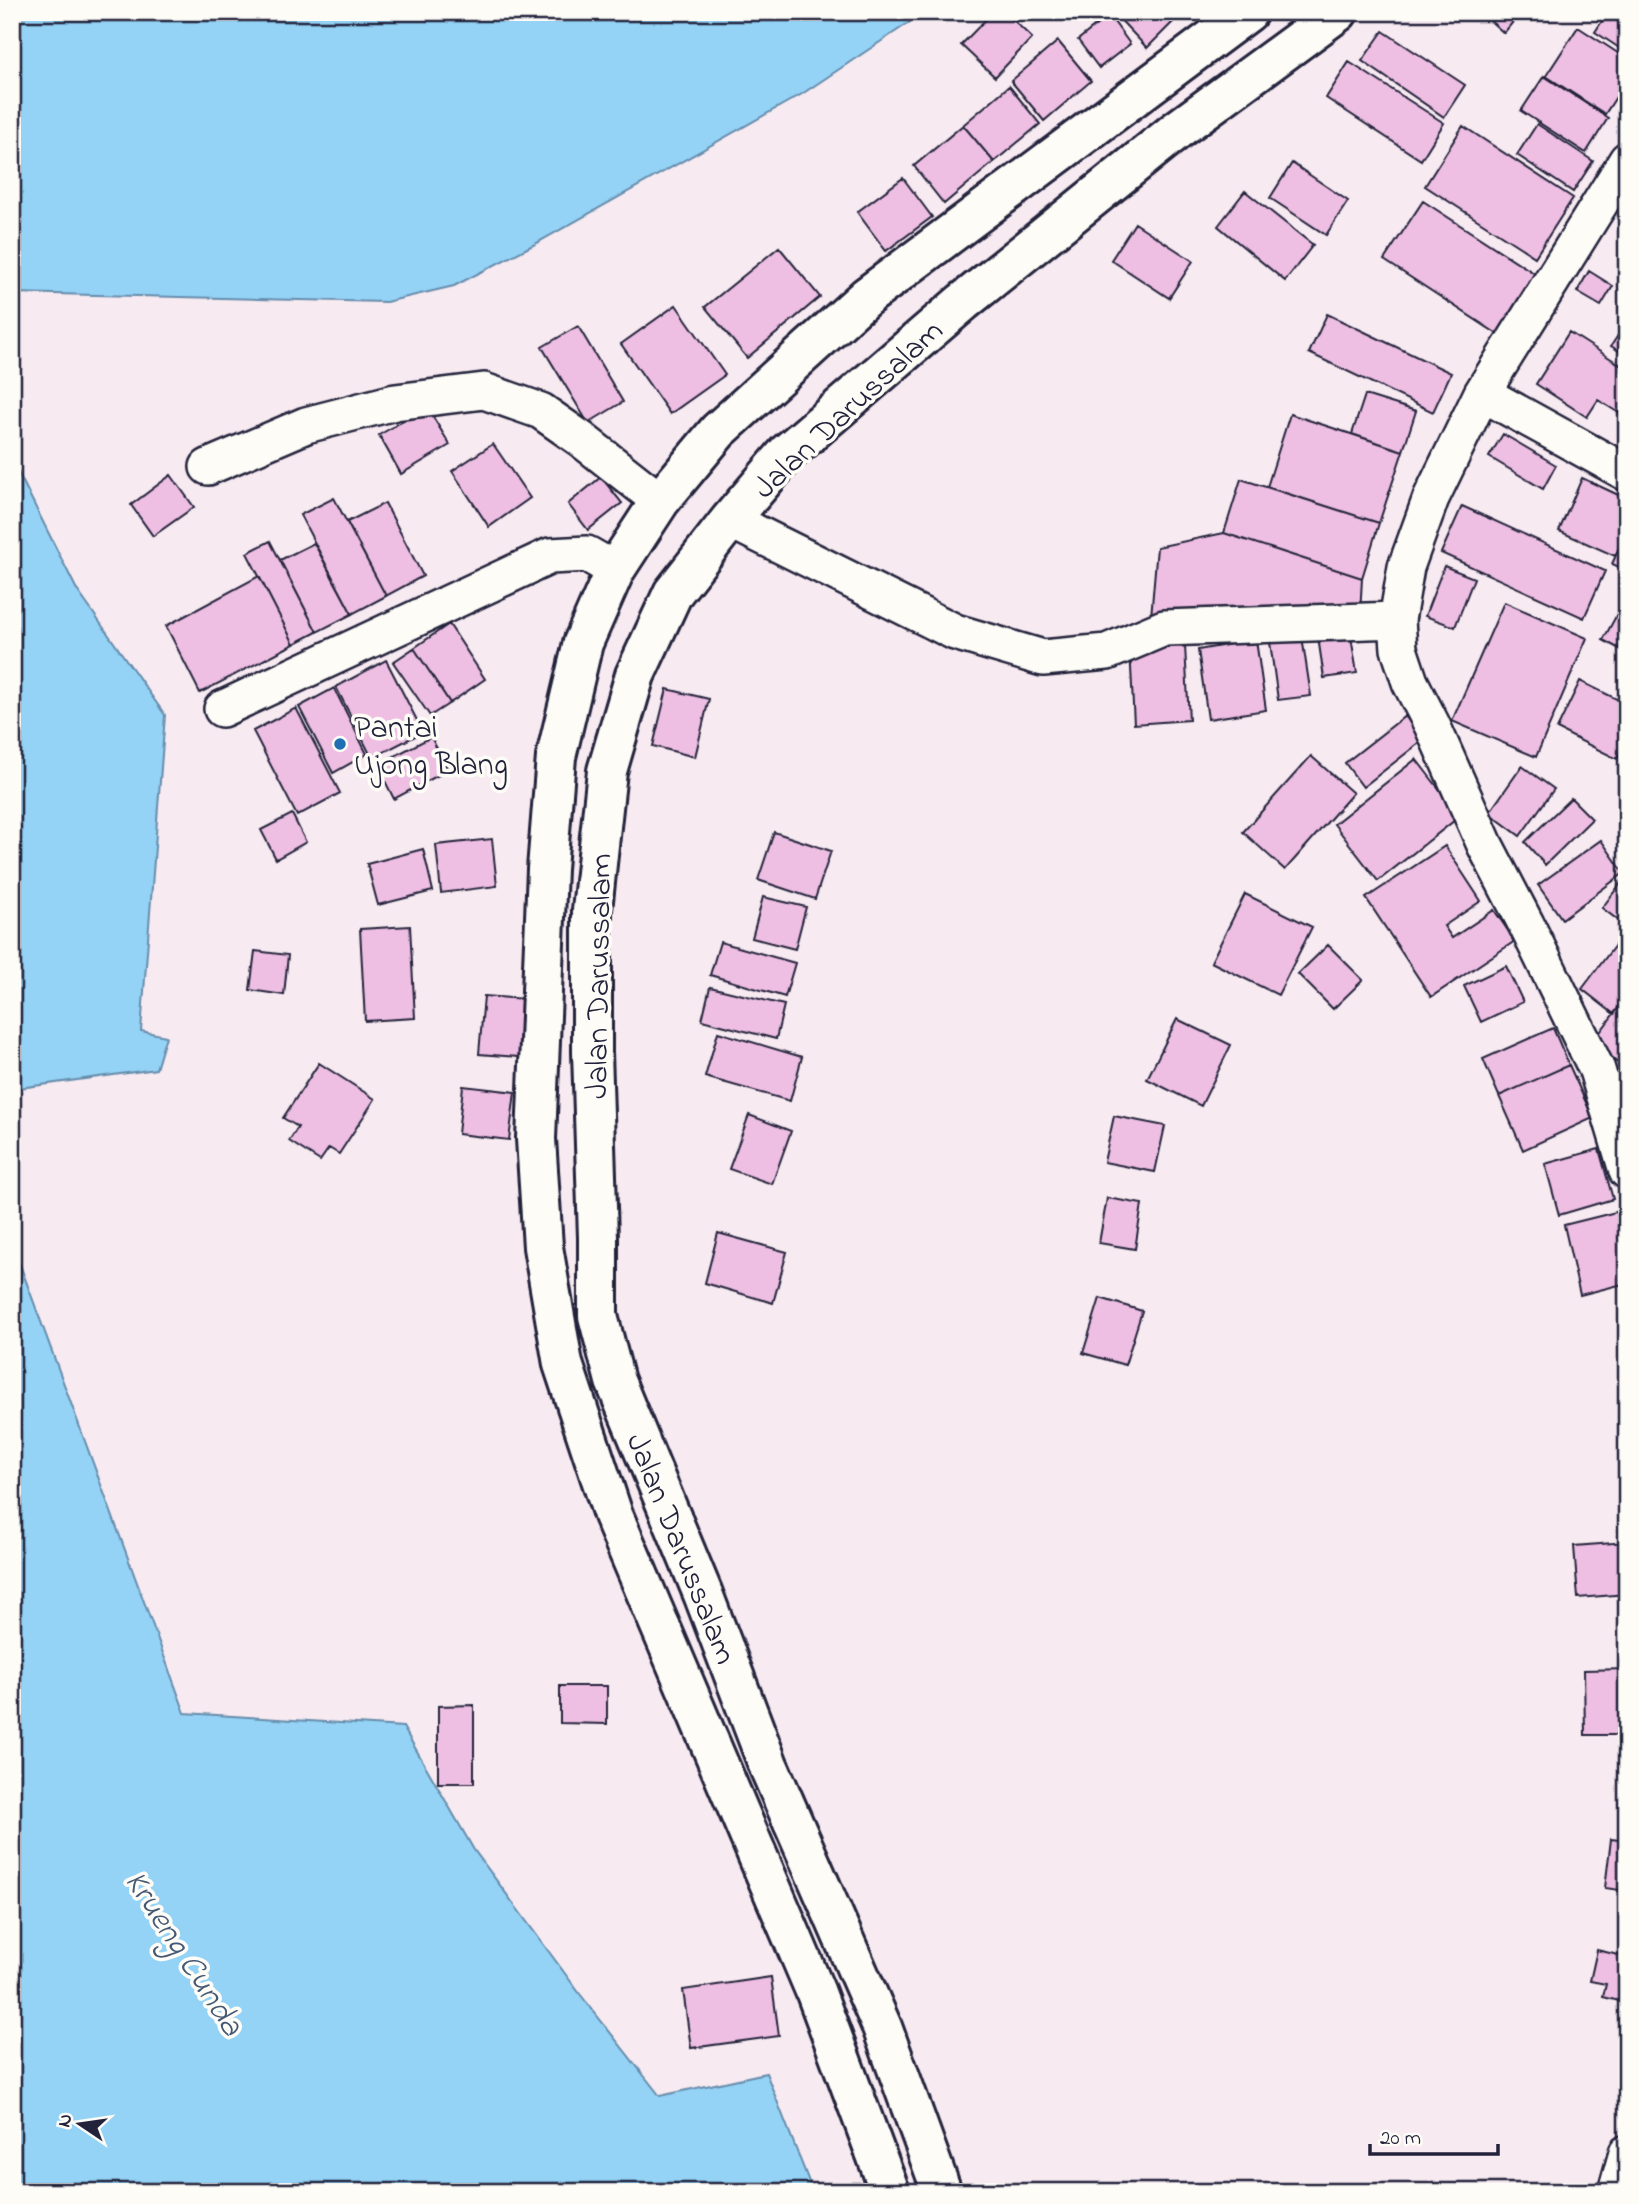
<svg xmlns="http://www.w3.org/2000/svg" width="1639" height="2204" font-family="'Indie Flower',sans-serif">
  <rect width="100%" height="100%" fill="#f8eaf1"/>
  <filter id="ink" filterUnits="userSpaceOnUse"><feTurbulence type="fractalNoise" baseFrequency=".0143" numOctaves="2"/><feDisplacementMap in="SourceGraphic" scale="14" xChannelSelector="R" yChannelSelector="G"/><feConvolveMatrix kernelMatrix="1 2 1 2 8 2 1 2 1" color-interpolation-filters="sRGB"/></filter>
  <g filter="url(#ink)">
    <path fill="#94d3f6" stroke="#668cab" stroke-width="2" d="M12,12h913l-123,82 -269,151 -79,41 -68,16 -374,-9z
      M12,467l6,5 59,118 88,125 -24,316 25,5 -10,33 -144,20z
      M12,1243l173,470 218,14 71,123 106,144 80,102 106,-23 47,119h-801z"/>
    <path fill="#eebfe2" stroke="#22223b" stroke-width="2" d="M993,12h12l27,26 -37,39 -34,-32z
      M1113,12h70l-36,36z
      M1480,12h41l-17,21z
      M1608,12h19v41l-32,-21z
      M1109,15l21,29 -31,24 -21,-28z
      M1578,27l49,32v21l-22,34 -59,-38z
      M1383,31l82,54 -21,32 -82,-56z
      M1058,41l33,40 -47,40 -33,-40z
      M1349,62l95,61 -23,37 -95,-62z
      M1544,76l64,42 -22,35 -65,-42z
      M1009,86l31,38 -46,38 -31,-37z
      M1537,124l56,37 -20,31 -56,-37z
      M963,125l31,37 -50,42 -30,-38z
      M1463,126l110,72 -38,59 -110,-71z
      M1292,163l56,38 -22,34 -56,-37z
      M903,178l29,39 -46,34 -29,-39z
      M1245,191l68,54 -28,36 -67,-55z
      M1423,201l114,74 -38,60 -115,-75z
      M1135,223l58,38 -24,37 -58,-38z
      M779,247l41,50 -73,61 -42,-51z
      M1589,271l24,15 -12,20 -24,-14z
      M676,305l49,70 -55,39 -49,-70z
      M1327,314l124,59 -18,39 -124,-59z
      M1627,322v34l-16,-10z
      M578,326l45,76 -35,21 -46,-76z
      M1569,332l58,37v49l-29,-18 -11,17 -51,-33z
      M1365,395l51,16 -13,40 -51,-17z
      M427,407l23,38 -49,29 -22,-39z
      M1290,414l113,37 -24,72 -112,-36z
      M1503,434l53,31 -13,24 -54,-32z
      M493,444l37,54 -41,29 -37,-56z
      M171,475l23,32 -41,29 -22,-31z
      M601,477l21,26 -34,27 -20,-26z
      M1582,478l45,21v32l-12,25 -56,-25z
      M1241,479l138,44 -17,55 -138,-45z
      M334,498l52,98 -34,18 -52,-99z
      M385,503l38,73 -37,20 -39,-74z
      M1462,506l143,65 -21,47 -143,-65z
      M1627,531v39l-15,-6z
      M1224,533l138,45 -2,37 -209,2 6,-70z
      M270,541l47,91 -23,12 -47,-91z
      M314,543l38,71 -35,18 -37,-72z
      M1444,566l30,12 -19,49 -30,-11z
      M259,576l35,68 -94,49 -34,-67z
      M1627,596v57l-24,-13z
      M1504,602l83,36 -51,119 -84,-36z
      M449,624l36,55 -35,24 -36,-55z
      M1349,625l8,48 -33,5 -7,-48z
      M1301,630l10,66 -33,4 -9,-65z
      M1256,640l10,70 -58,9 -10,-69z
      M1185,646l4,74 -55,4 -4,-75z
      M414,648l36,55 -20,13 -37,-54z
      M386,660l37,72 -51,26 -36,-71z
      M1580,681l47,23v34l-10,21 -60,-30z
      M334,688l33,66 -34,19 -34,-66z
      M667,689l42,10 -14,58 -42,-11z
      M296,708l44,85 -43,23 -44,-85z
      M1405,716l18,24 -60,47 -18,-24z
      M431,737l17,33 -54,29 -17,-34z
      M1311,756l42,37 -68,77 -42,-38z
      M1416,759l44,57 -82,65 -44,-57z
      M1522,766l32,23 -34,47 -31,-23z
      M1571,798l21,21 -47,46 -20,-23z
      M292,814l14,28 -30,17 -15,-29z
      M774,832l57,19 -16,48 -57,-19z
      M492,839l5,47 -56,7 -5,-48z
      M1601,840l23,33 -62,46 -24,-34z
      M1445,846l36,55 -37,25 8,12 42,-28 21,31 -84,56 -65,-99z
      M423,849l10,42 -55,14 -11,-41z
      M1627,875v52l-25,-19z
      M1245,894l67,33 -34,68 -67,-33z
      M763,897l43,10 -11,42 -43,-11z
      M410,926l5,92 -50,3 -5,-92z
      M1622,936l5,4v56l-13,18 -32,-25z
      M720,942l75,21 -10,34 -75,-22z
      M1328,945l35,35 -30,29 -35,-35z
      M255,951l33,4 -4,40 -34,-5z
      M1506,966l17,36 -42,20 -17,-36z
      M710,987l74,18 -8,34 -74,-19z
      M484,996l41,3 -6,58 -40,-3z
      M1627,996v74l-35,-27z
      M1177,1019l54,26 -30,61 -54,-27z
      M1553,1028l16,37 -70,31 -16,-37z
      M718,1032l84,25 -12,44 -85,-24z
      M319,1063l56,36 -36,55 -10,-6 -9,13 -31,-20 9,-14 -15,-9z
      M1569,1065l24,53 -70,32 -24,-54z
      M463,1086l52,6 -6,48 -51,-6z
      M749,1115l42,16 -19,53 -43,-15z
      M1114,1116l51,10 -10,46 -51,-10z
      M1599,1149l14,50 -54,16 -14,-51z
      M1107,1198l35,6 -7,45 -36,-6z
      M1620,1211l7,27v45l-47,12 -16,-70z
      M718,1233l69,19 -14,51 -68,-20z
      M1100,1298l42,13 -17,54 -42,-12z
      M1627,1542v52l-49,4 -4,-52z
      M1627,1669v66h-42l-1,-65z
      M560,1686h47v38l-47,-1z
      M474,1705v78h-36v-77z
      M1611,1839l16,2v50l-22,-3z
      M1597,1950l30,7v46l-24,-6 3,-13 -16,-3z
      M771,1977l8,59 -88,12 -8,-58z"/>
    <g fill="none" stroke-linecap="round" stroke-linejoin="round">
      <g stroke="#22223b" stroke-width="40">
        <path id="street" d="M1627,160l-145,233 -51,105 -25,69 -9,53 2,29 11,33 22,43 53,120 41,79 71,146 30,101
          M1482,393l145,80
          M208,467l98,-42 89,-23 89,-11 57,20 40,28 79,62
          M730,520l225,112 88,26 64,-6 57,-24 233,-8
          M222,709l328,-153 37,-2 28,16
          M1616,2192l11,-39"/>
      </g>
      <g stroke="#22223b" stroke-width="44">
        <path id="secondary" d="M890,2192l-74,-199 -203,-478 -50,-151 -20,-117 -7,-108 11,-270 9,-112 27,-114 32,-73 45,-69 58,-70 148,-134 382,-285
          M942,2192l-60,-165 -114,-262 -65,-171 -88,-213 -17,-65v-78l-6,-186v-142l15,-139 28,-96 38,-82 57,-73 57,-67 176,-151 214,-172 161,-118"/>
      </g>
      <use href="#street" stroke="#fdfcf7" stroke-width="35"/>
      <use href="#secondary" stroke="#fdfcf7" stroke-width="38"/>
    </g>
  </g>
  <circle fill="#1f6fb2" stroke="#fdfcf7" stroke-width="2.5" cx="340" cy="744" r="7"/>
  <g text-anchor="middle" stroke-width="7" stroke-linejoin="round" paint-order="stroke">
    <g font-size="32" fill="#22223b" stroke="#fdfcf7">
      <text transform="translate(847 408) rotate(-43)" y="11">Jalan Darussalam</text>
      <text transform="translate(597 976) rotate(-89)" y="11">Jalan Darussalam</text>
      <text transform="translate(683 1548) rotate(68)" y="11">Jalan Darussalam</text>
    </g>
    <g font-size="32" fill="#22223b" stroke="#fdfcf7" text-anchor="start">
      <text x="354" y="737">Pantai<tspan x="354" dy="37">Ujong Blang</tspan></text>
    </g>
    <g font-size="33" font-style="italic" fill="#445773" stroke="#fdfcf7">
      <text transform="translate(186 1952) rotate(57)" y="12">Krueng Cunda</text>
    </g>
  </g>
  <rect width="1639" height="2204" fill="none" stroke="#fdfcf7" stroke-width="42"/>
  <rect x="21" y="21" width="1597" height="2162" fill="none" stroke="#22223b" stroke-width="2.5" filter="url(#ink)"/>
  <g transform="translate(80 2124) rotate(283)" stroke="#fdfcf7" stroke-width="5" paint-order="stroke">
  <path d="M0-5L12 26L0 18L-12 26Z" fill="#22223b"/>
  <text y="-10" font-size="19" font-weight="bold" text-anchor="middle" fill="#22223b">N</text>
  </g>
  <path d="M1370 2144v10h128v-10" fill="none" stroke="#22223b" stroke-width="3.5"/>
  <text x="1380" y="2144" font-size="21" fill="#22223b" stroke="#fdfcf7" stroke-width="5" paint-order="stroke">20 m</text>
</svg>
